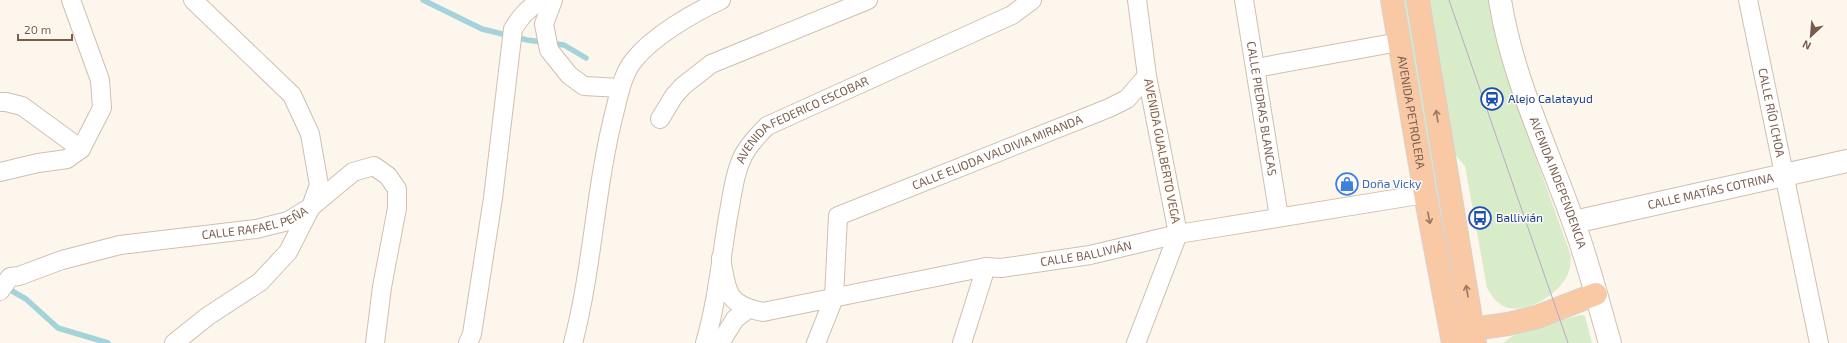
<svg xmlns="http://www.w3.org/2000/svg" width="1847" height="343" font-family="'Exo 2',sans-serif">
  <rect width="100%" height="100%" fill="#fdf6ec"/>
  <path fill="#d8ecc9" d="M1402,0h8l56,343h-6z
    M1430,0h59l10,47 12,41 60,168c-1,5 0,11 -2,15 -7,22 -44,46 -66,35 -7,-4 -12,-11 -16,-18l-22,-122 -12,-14z
    M1581,315l4,1 7,27h-89c20,-17 52,-21 78,-28z"/>
  <g fill="none" stroke-linecap="round" stroke-linejoin="round">
    <path stroke="#a5d3da" stroke-width="5.5" d="M423,0l59,29 45,11 37,5 22,13
      M5,287l21,12 32,29 50,15"/>
    <g stroke="#d1beb0" stroke-width="20">
      <g id="minor">
        <path d="M553,0l-9,24 5,26 20,25 15,11 36,2"/>
        <path id="s1" d="M1244,0l35,217"/>
        <path id="s2" d="M1748,0l71,343"/>
        <path d="M1256,68l143,-26"/>
        <path d="M0,102h6l16,4 59,43"/>
        <path d="M660,119l14,-23 9,-10 28,-22 157,-64"/>
        <path d="M0,172l38,-9 29,-4 14,-10 21,-41 -2,-28 -29,-80"/>
        <path id="s3" d="M721,258c6,32 4,47 42,54l223,-45 15,1 89,-13 88,-21 247,-40"/>
        <path id="s4" d="M0,291l10,-14 9,-1 43,-16 58,-15 136,-16 32,-8 23,-14 8,-22 -9,-51 -18,-39 -99,-95"/>
        <path d="M174,343l34,-27 52,-34 28,-30 23,-45 42,-35 21,-6 14,10 9,13v19l-15,79 -7,56"/>
        <path d="M468,343l4,-9 21,-136 20,-169c8,-13 15,-21 29,-29"/>
        <path d="M573,343c20,-76 22,-156 42,-233 4,-16 8,-37 19,-50 19,-24 59,-47 87,-60"/>
        <path id="s5" d="M705,343c12,-41 16,-84 23,-126 4,-20 6,-44 16,-63 6,-11 14,-19 23,-28l245,-111 20,-15"/>
        <path d="M720,343l15,-24 13,-10"/>
        <path id="s6" d="M816,343l18,-45 4,-82 271,-108 18,-9 20,-23"/>
        <path d="M962,343l24,-76"/>
        <path d="M1136,343l42,-109 -31,-158 -10,-76"/>
      </g>
    </g>
    <g stroke="#d1beb0" stroke-width="24">
      <g id="tertiary">
        <path id="s7" d="M1500,0c12,77 47,148 73,221 15,40 25,81 37,122"/>
        <path id="s8" d="M1574,222l273,-61"/>
      </g>
    </g>
    <g stroke="#dad1cd" stroke-width="24">
      <g id="trunk">
        <path id="s9" d="M1392,0l33,194 28,149"/>
        <path d="M1418,0l57,343"/>
        <path d="M1473,329l35,-5 29,-7 59,-23"/>
      </g>
    </g>
    <use href="#minor" stroke="#fff" stroke-width="18"/>
    <use href="#tertiary" stroke="#fff" stroke-width="22"/>
    <use href="#trunk" stroke="#f9c8a4" stroke-width="22"/>
    <path stroke="#b9a8c9" stroke-width="1" d="M1449,0l119,343"/>
  </g>
  <defs><path id="oneway-shaft" d="M-6 0H5M1.5-3L5.5 0L1.5 3" fill="none" stroke-width="1.6" stroke-linecap="round" stroke-linejoin="round"/></defs>
  <g stroke="#9a7763">
    <use href="#oneway-shaft" transform="translate(1437 116) rotate(-99)"/>
    <use href="#oneway-shaft" transform="translate(1429 218) rotate(79)"/>
    <use href="#oneway-shaft" transform="translate(1467 291) rotate(-100)"/>
  </g>
  <defs>
    <g id="station-ring" transform="scale(1.15)"><circle r="9.5" fill="#fffaf3" stroke="#1a4fb4" stroke-width="1.5"/><path d="M-3-6H3Q5-6 5-4V2Q5 4 3 4L4.5 6H3L1.5 4h-3L-3 6H-4.5L-3 4Q-5 4-5 2V-4Q-5-6-3-6ZM-3.5-4v3h7v-3ZM-3.5 1v1.5H-2V1ZM2 1v1.5H3.5V1Z" fill="#1a4fb4"/></g>
    <g id="shop-ring" transform="scale(1.15)"><circle r="9.5" fill="#fffaf3" stroke="#3f7fe0" stroke-width="1.5"/><path d="M-5-2.5h2.3a2.7 3.5 0 0 1 5.4 0H5L5.5 6h-11ZM-1.5-2.5h3a1.5 2.3 0 0 0-3 0Z" fill="#3f7fe0"/></g>
    <g id="bus-ring" transform="scale(1.15)"><circle r="9.5" fill="#fffaf3" stroke="#1a4fb4" stroke-width="1.5"/><path d="M-5-6H5V4H4V6H2V4H-2V6H-4V4H-5ZM-3.5-4V0h7V-4ZM-3.5 1.2v1.5H-2V1.2ZM2 1.2v1.5H3.5V1.2Z" fill="#1a4fb4"/></g>
  </defs>
  <g fill-rule="evenodd">
    <use href="#station-ring" x="1492" y="99"/>
    <use href="#shop-ring" x="1347" y="184"/>
    <use href="#bus-ring" x="1480" y="218"/>
  </g>
  <g text-anchor="middle" stroke-width="3" stroke-linejoin="round" paint-order="stroke">
    <g font-size="12" fill="#164399" stroke="#fffaf3" text-anchor="start">
      <text x="1508" y="103">Alejo Calatayud</text>
      <text x="1496" y="222">Ballivián</text>
    </g>
    <g font-size="12" fill="#7a5c4d" stroke="#fffaf3">
      <text dy="4" stroke="none"><textPath href="#s1" startOffset="110">CALLE PIEDRAS BLANCAS</textPath></text>
      <text dy="4" stroke="none"><textPath href="#s9" startOffset="114">AVENIDA PETROLERA</textPath></text>
      <text dy="4" stroke="none"><textPath href="#s2" startOffset="115">CALLE RÍO ICHOA</textPath></text>
      <text dy="4" stroke="none"><textPath href="#s5" startOffset="262">AVENIDA FEDERICO ESCOBAR</textPath></text>
      <text transform="translate(1162 151) rotate(79)" y="4">AVENIDA GUALBERTO VEGA</text>
      <text dy="4" stroke="none"><textPath href="#s6" startOffset="302">CALLE ELIODA VALDIVIA MIRANDA</textPath></text>
      <text dy="4" stroke="none"><textPath href="#s7" startOffset="192">AVENIDA INDEPENDENCIA</textPath></text>
      <text dy="4" stroke="none"><textPath href="#s8" startOffset="140">CALLE MATÍAS COTRINA</textPath></text>
      <text dy="4" stroke="none"><textPath href="#s4" startOffset="269">CALLE RAFAEL PEÑA</textPath></text>
      <text dy="4" stroke="none"><textPath href="#s3" startOffset="405">CALLE BALLIVIÁN</textPath></text>
    </g>
    <g font-size="12" fill="#366cbe" stroke="#fffaf3" text-anchor="start">
      <text x="1362" y="188">Doña Vicky</text>
    </g>
  </g>
  <g transform="translate(1811 36) rotate(206)" stroke="#fffaf3" stroke-width="3" paint-order="stroke">
  <path d="M0-3L7 15L0 10L-7 15Z" fill="#7a5c4d"/>
  <text y="-6" font-size="11" font-weight="bold" text-anchor="middle" fill="#7a5c4d">N</text>
  </g>
  <path d="M18 34v6h54v-6" fill="none" stroke="#7a5c4d" stroke-width="2"/>
  <text x="24" y="34" font-size="12" fill="#7a5c4d" stroke="#fffaf3" stroke-width="3" paint-order="stroke">20 m</text>
</svg>
